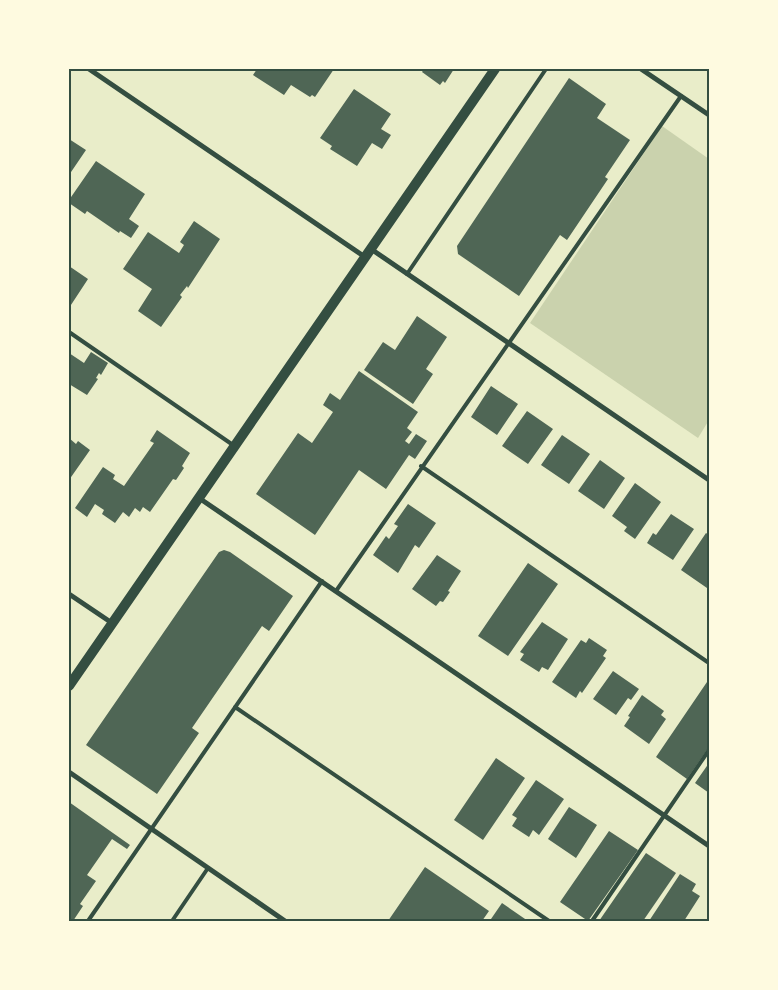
<svg xmlns="http://www.w3.org/2000/svg" width="778" height="990" font-family="'Open Sans',sans-serif">
  <rect width="100%" height="100%" fill="#e9edc9"/>
  <path fill="#cad2ad" d="M662,126l47,33v261l-11,18 -168,-115z"/>
  <path fill="#4f6655" d="M257,69h77l-19,28 -3,-2 -2,2 -19,-12 -7,10 -31,-20z
    M424,69h30l-9,14 -2,-2 -3,4 -18,-13z
    M569,78l37,26 -9,14 33,22 -25,37 3,2 -41,61 -7,-5 -41,61 -61,-42 -1,-8z
    M354,89l37,25 -10,15 10,6 -9,14 -10,-6 -15,23 -27,-17 2,-3 -12,-8z
    M69,139l17,11 -17,25z
    M96,161l49,33 -16,25 10,7 -8,12 -11,-7 -1,2 -32,-22 -2,3 -16,-11v-3z
    M194,221l26,18 -32,49 -1,-2 -7,9 2,2 -21,30 -23,-16 14,-22 -29,-20 25,-37 31,21 5,-8 -4,-3z
    M69,266l19,13 -19,29z
    M417,316l30,21 -21,32 7,5 -20,30 -49,-34 19,-28 12,8z
    M91,352l17,11 -7,12 -2,-2 -3,5 2,1 -11,16 -18,-11v-31l15,10z
    M359,371l59,41 -11,16 5,4 -7,9 4,3 7,-10 11,7 -12,18 -6,-4 -23,34 -27,-19 -44,65 -59,-41 42,-61 14,10 21,-31 -10,-7 7,-12 10,7z
    M491,386l27,18 -21,31 -26,-18z
    M527,411l26,18 -25,35 -26,-18z
    M157,430l33,23 -8,13 2,2 -8,12 -3,-1 -23,33 -7,-5 -3,5 -5,-4 -6,9 -6,-5 -8,11 -13,-9 2,-4 -9,-6 -8,13 -12,-9 28,-41 12,8 -2,4 11,7 30,-43 -4,-2z
    M562,435l28,19 -21,30 -28,-19z
    M69,438l7,6 2,-3 12,9 -21,30z
    M600,460l25,18 -21,31 -26,-18z
    M635,483l26,19 -26,37 -11,-8 3,-4 -15,-11z
    M408,504l28,19 -17,25 -4,-3 -17,28 -25,-18 13,-19 3,3 9,-13 -4,-2z
    M671,514l23,15 -21,31 -26,-17 6,-10 3,2z
    M706,533l3,2v50l-2,3 -26,-18z
    M224,550l6,2 63,44 -24,35 -7,-5 -70,102 7,5 -42,61 -71,-49 133,-193z
    M437,555l24,16 -13,20 2,1 -7,10 -3,-1 -4,5 -24,-17z
    M528,563l30,21 -50,72 -30,-20z
    M542,622l26,17 -20,31 -6,-3 -3,5 -19,-12 4,-6 -4,-2z
    M589,638l18,12 -4,6 3,2 -24,35 -2,-2 -4,7 -24,-16 29,-42 5,3z
    M613,671l26,18 -8,11 -3,-2 -12,17 -23,-16z
    M707,682l2,2v63l-22,32 -31,-22z
    M642,695l22,16 -3,4 5,4 -17,25 -25,-18 6,-9 -2,-1z
    M496,758l29,20 -42,62 -29,-20z
    M709,763v30l-14,-10z
    M536,780l28,19 -25,36 -6,-5 -4,7 -17,-11 5,-8 -5,-3z
    M69,802l61,43 -3,4 -15,-10 -25,36 9,6 -16,23 3,2 -10,15h-4z
    M569,807l28,18 -21,33 -28,-19z
    M609,831l29,19 -50,71 -28,-19z
    M646,853l30,20 -33,48h-44z
    M425,867l64,44 -7,10h-94z
    M680,874l16,10 -4,7 8,5 -16,25h-35z
    M502,903l26,18h-34l-3,-2z"/>
  <g fill="none" stroke-linecap="round" stroke-linejoin="round">
    <path stroke="#344e41" stroke-width="4" d="M407,274l139,-205
      M69,332l164,113
      M421,466l288,197
      M336,591l345,-495
      M235,707l314,214
      M88,921l234,-340
      M172,921l36,-53
      M592,921l117,-171"/>
    <path stroke="#344e41" stroke-width="5" d="M89,69l276,188
      M641,69l68,46
      M371,249l338,231
      M199,498l510,348
      M69,594l43,29
      M69,772l216,149"/>
    <path stroke="#344e41" stroke-width="10" d="M69,686l426,-617"/>
  </g>
  <rect width="778" height="990" fill="none" stroke="#fefae0" stroke-width="140"/>
  <rect x="70" y="70" width="638" height="850" fill="none" stroke="#344e41" stroke-width="2"/>
</svg>
